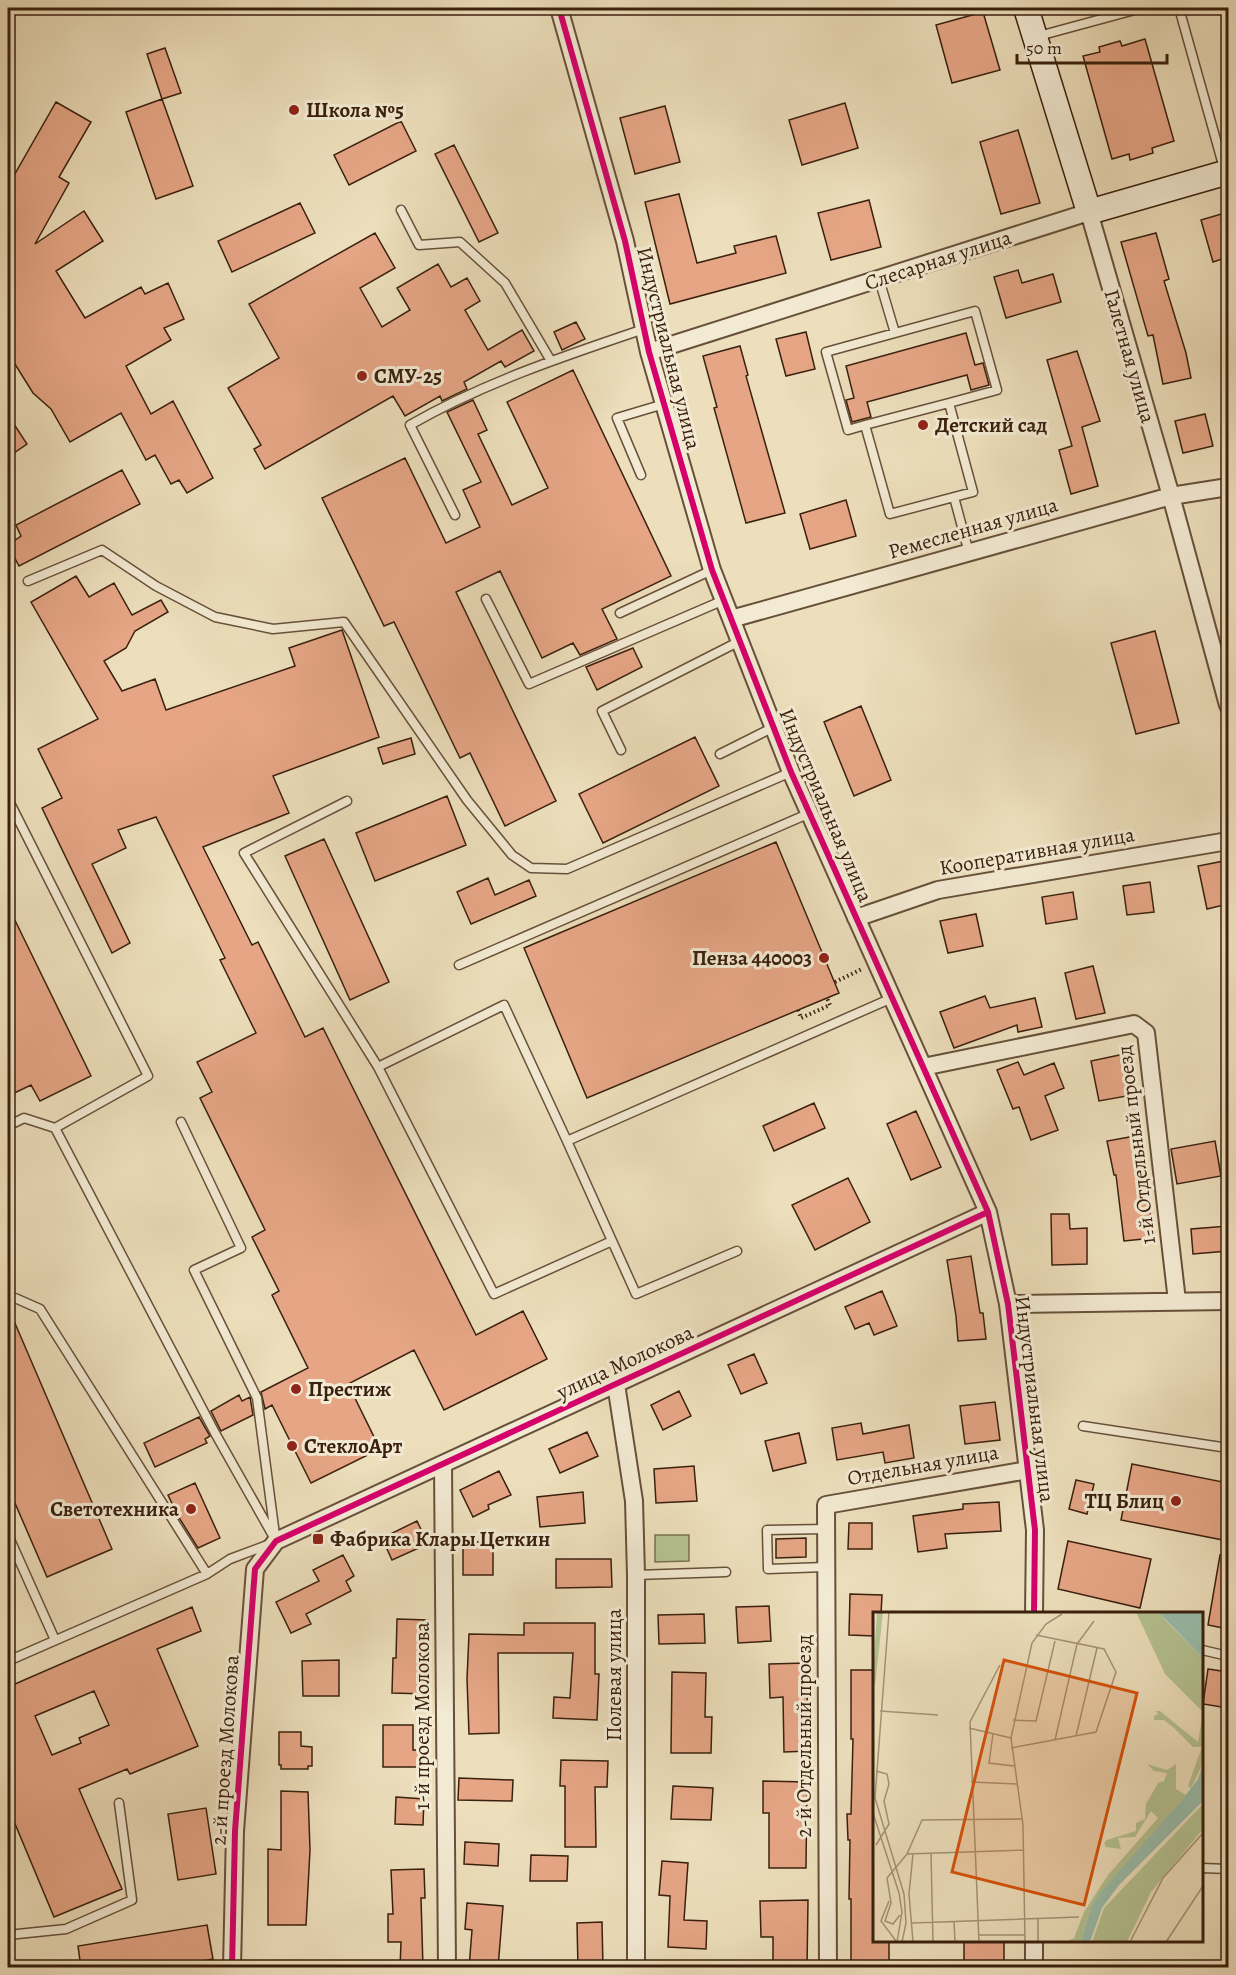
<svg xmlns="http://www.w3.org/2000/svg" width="1236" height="1975" font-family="Alegreya,serif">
  <rect width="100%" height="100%" fill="#eddfbc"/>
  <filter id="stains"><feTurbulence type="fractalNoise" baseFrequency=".00333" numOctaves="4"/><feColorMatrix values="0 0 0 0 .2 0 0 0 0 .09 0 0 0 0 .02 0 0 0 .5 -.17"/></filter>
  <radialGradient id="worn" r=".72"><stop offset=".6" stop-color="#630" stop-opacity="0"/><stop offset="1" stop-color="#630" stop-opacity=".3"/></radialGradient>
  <path fill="#b5c292" stroke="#787150" stroke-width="1.5" d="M655,1535h34v26l-34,1z"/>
  <path fill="#e6a686" stroke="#3a200e" stroke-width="1.5" fill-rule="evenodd" d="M983,12l17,58 -48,13 -16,-58z
    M1145,39l29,102 -22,7 1,5 -23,7 -1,-6 -17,5 -29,-103 17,-4 -1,-5 21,-6 2,5z
    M165,48l16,45 -19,6 -15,-45z
    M162,99l31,87 -37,13 -30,-87z
    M56,102l35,20 -32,55 10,6 -34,61 49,-33 19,30 -47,30 29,47 56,-31 4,7 23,-11 16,36 -20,9 7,12 -45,26 25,48 22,-13 40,77 -26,15 -8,-13 -8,4 -16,-29 -9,5 -25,-47 -51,29 -19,-33 -18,-16 -25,-40v-167z
    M845,103l13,45 -56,17 -13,-45z
    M665,106l15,56 -45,12 -15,-56z
    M401,121l15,30 -67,34 -15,-30z
    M1018,130l22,73 -39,11 -21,-72z
    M454,145l44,88 -19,9 -44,-88z
    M679,194l18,69 39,-10 -2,-7 42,-10 10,37 -116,31 -25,-102z
    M869,200l12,47 -50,13 -13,-47z
    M300,203l15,30 -83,39 -14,-31z
    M1228,212v45l-15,5 -12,-42z
    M375,233l20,35 -35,20 22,39 28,-17 -13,-22 41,-24 13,23 16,-9 13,23 -15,9 23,40 34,-20 12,21 -29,16 -4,-6 -37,21 3,7 -25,12 -2,-5 -35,20 -12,-20 -128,73 -11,-20 7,-4 -33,-57 51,-30 -30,-54z
    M1156,233l13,46 -5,2 22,72 5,25 -28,6 -10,-49 -5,1 -27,-94z
    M1018,270l4,13 31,-9 8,28 -55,16 -12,-41z
    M576,322l9,17 -23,11 -8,-18z
    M806,332l9,37 -29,7 -10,-37z
    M966,333l9,32 8,-2 6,22 -18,5 -4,-15 -100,27 4,15 -19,5 -6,-22 8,-2 -8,-32z
    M740,346l8,29 -2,1 39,137 -39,10 -32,-115 3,-1 -14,-51z
    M1077,351l23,70 -18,6 16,59 -27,8 -12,-44 13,-4 -25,-86z
    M573,370l98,206 -69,33 15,30 -37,16 -7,-12 -31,15 -42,-87 -44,21 100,209 -51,25 -35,-73 -10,5 -66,-136 -10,4 -62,-128 83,-40 41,85 34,-16 -17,-37 18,-8 -34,-70 26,-12 14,30 -9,4 34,71 36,-17 -41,-86z
    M1205,414l8,32 -30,7 -8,-32z
    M8,415l19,29 -19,13z
    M122,470l18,34 -121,62 -11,-21 13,-9 -5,-11z
    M846,500l10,36 -46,13 -10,-35z
    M76,576l13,21 25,-14 18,32 29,-15 7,12 -33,19 -9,17 -22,13 18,30 33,-12 11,31 129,-44 -6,-18 53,-18 37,107 -106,39 16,37 -86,34 49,98 6,-3 47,95 18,-9 153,307 47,-24 24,48 -103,51 -30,-60 -66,34 32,65 -69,34 -39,-78 -7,4 -4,-17 47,-24 -36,-73 7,-4 -27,-54 13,-7 -65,-132 12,-6 -15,-30 59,-29 -36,-73 5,-2 -69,-141 -38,13 8,18 -34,16 38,79 -18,10 -70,-145 20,-10 -24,-49 60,-30 -67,-117z
    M1155,631l24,92 -43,11 -25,-91z
    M633,648l9,19 -45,23 -11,-23z
    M861,706l30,74 -37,16 -30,-74z
    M695,737l24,49 -116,57 -24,-49z
    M411,738l4,16 -32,10 -5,-16z
    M447,796l19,49 -91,36 -19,-48z
    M324,839l65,143 -39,18 -65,-144z
    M776,842l63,151 -252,105 -63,-150z
    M1224,861l4,19v24l-21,5 -9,-43z
    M488,878l7,17 34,-15 7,16 -65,28 -14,-32z
    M1150,882l4,30 -27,3 -4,-29z
    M1073,892l4,27 -31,5 -4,-27z
    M8,906l83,170 -51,25 -9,-16 -23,11z
    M976,914l7,32 -35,7 -8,-32z
    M1093,966l12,47 -29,6 -11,-46z
    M985,996l5,12 45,-10 7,29 -24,5 -1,-7 -63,23 -14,-36z
    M1129,1053l7,34 -11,3 2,6 -28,5 -8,-40z
    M1018,1062l6,13 30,-12 10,25 -19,8 13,34 -27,10 -12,-33 -6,2 -16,-39z
    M814,1103l11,25 -51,23 -11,-25z
    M916,1111l25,56 -30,13 -24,-56z
    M1141,1135l12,103 -29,3 -8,-66h-2l-7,-34z
    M1215,1141l6,35 -44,8 -6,-35z
    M848,1178l22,44 -55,28 -23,-45z
    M1051,1214h18l1,15 17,-1v36l-35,1z
    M1228,1226v25l-35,3 -2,-25z
    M971,1256l9,57h3l3,26 -28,2 -2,-25 -9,-56z
    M882,1291l15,35 -23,9 -5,-12 -14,6 -10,-22z
    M8,1307l104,242 -65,28 -39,-90z
    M754,1354l13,29 -26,11 -13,-29z
    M679,1391l12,25 -28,14 -12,-25z
    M239,1395l3,6 8,-4 3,18 -32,16 -10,-20z
    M995,1402l5,38 -35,4 -5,-38z
    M199,1417l11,19 -5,3 2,4 -52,24 -11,-24z
    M861,1423l2,11 46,-9 5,33 -29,5 -2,-11 -46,8 -5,-32z
    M587,1432l11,24 -38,17 -11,-24z
    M799,1433l7,30 -33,8 -8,-30z
    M1132,1464l96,19v58l-107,-21z
    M694,1466l3,35 -41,2 -2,-34z
    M499,1471l12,24 -23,10 1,4 -16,8 -13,-27z
    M1076,1480l18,4 -7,30 -18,-5z
    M195,1483l25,55 -22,10 -20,-32 -10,-21z
    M583,1492l2,31 -45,4 -3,-30z
    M999,1502l2,29 -56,3 2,14 -29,4 -5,-36 50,-7v-5z
    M417,1521l9,19 -3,2h9l-40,18 -10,-22z
    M849,1523h23v26h-24z
    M806,1538v19l-30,1v-19z
    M1068,1541l83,18 -11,49 -82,-19z
    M463,1542h30v33h-30z
    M343,1555l11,21 -8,5 5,10 -45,23 5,10 -20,9 -15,-31 43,-21 -6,-11z
    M1220,1555l8,1v73l-20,-4z
    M556,1559h55l1,28 -56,1z
    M850,1594l32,1 -1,19h-7v22l-25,-1z
    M769,1606l2,35 -33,2 -2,-36z
    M192,1607l9,24 -44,18 41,97 -68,28 -3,-5 -48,20 43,100 -68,28 -46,-110v-120zM94,1691l15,34 -30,13 2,5 -29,12 -17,-39z
    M704,1614l1,29 -46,1 -1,-29z
    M397,1619l31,1 -2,74 -34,-1 1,-35h3z
    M524,1623h71v51h4l-2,46 -44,-2 1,-21 16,1 3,-45h-75l1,80 -30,1 -2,-55 2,-45 55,1z
    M339,1660v36h-36l-1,-35z
    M806,1663l3,88 -25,1 -1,-55 -13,1 -1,-34z
    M1208,1669l20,3v36l-25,-4z
    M851,1670h23v271h15v27h-38v-69h-2l1,-59h-2l-1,-26h4l2,-75h-2z
    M672,1672l34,1 -1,44h7l-1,36h-40z
    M383,1725h30v25h11v17h-41z
    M279,1732h22v14l11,1v19h-4v3h-27v-4h-2z
    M561,1760l47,1 -1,26h-12l1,60h-31v-61h-5z
    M459,1778l54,2 -1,21 -54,-1z
    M763,1781l44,1 -1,86h-37v-55h-6z
    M673,1786l40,2 -2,32 -40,-1z
    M281,1791l27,1 2,58 -4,75h-38v-76l13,1z
    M396,1797l28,2 -1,26 -28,-1z
    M206,1808l10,66 -38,6 -10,-66z
    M465,1842l34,2 -1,22 -34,-2z
    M531,1855l37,1 -1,25h-37z
    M662,1861l26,2 -4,57 23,1 -1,28 -38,-2 2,-51 -11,-1z
    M424,1869l1,29h-4l2,70h-23l1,-26h-13v-28h5l-2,-44z
    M808,1900l-1,68h-34v-31h-12l-1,-36z
    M467,1903l36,3 -5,62h-29l3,-38 -7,-1z
    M602,1922l1,46h-25l-1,-45z
    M207,1925l6,34 -48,9h-84l-3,-22z
    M964,1941h40v27h-40z"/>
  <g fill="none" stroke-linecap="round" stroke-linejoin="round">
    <g stroke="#67503a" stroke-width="11">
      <path id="lane" d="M1179,8l46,164
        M1035,37l107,-29
        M401,210l18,35 41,-3 45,41 46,78
        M879,279l16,54
        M865,425l84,-22
        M641,475l-24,-57 47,-14
        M954,497l-64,17 -25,-89 -17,5 -22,-78 149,-41 22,79 -48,13 24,89 -19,5 15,56
        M455,515l-45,-90c73,-42 154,-69 234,-96
        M28,581l74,-31 54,36 59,31 58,12 71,-7 123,178 45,55 19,13 36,1 224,-97
        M486,599l43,85 195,-84
        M620,613l92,-43
        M621,750l-19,-39 138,-70
        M720,754l54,-27
        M8,799l140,277 -93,52
        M347,801l-103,52 134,214
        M459,965l351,-152
        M181,1122l60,126 -47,22 63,128 18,137
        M8,1126l16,-8 31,10 160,305 61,108
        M567,1141l-63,-136 -126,62 116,227 118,-53
        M737,1251l-101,43 -69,-153 325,-143
        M8,1299l7,-1 25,11 167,265
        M1083,1426l145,22
        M8,1535l47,105
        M825,1567l-57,2 -1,-39 59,-1
        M636,1575l90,-3
        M1202,1650l26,6
        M8,1661l199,-87 23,-15 40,-15
        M1202,1868l26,1
        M8,1935l58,-6 66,-29 -13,-97"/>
    </g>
    <g stroke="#67503a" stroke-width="20">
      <path id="street" d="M559,8l66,233 24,111 63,218 79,202 197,440 20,92 27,226 -1,84
        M649,352l440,-140 82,284 57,209
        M731,619l440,-123 57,-9
        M856,918l82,-28 290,-49
        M923,1067l211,-43 12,9 31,268
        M1008,1304l220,-3
        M616,1384l18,117 2,74v393
        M443,1464l4,504
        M1034,1940v28
        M232,1968l3,-137 20,-262 21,-28 712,-329
        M828,1968l-2,-463 202,-35"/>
    </g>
    <g stroke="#3a200e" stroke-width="27">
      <path id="secondary" d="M1026,8l63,204 139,-40"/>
    </g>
    <path stroke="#3a200e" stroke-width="4" stroke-dasharray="1.5 3" stroke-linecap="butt" d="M835,982l27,-13
      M798,1010l3,8 29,-13 -3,-7"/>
    <use href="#lane" stroke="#f3ead3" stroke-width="8"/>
    <use href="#street" stroke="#f3ead3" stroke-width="16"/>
    <use href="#secondary" stroke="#f3ead3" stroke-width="24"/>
    <g stroke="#f3ead3" stroke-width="10">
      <path id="cycleway" d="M559,8l66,233 24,111 63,218 79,202 197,440 20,92 27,226 -1,84
        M232,1968l3,-137 20,-262 21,-28 712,-329"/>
    </g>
    <use href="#cycleway" stroke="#d6006c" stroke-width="6"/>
  </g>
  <g fill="#8f2418" stroke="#f3ead3" stroke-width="2">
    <circle cx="294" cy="110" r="6"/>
    <circle cx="362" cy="376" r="6"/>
    <circle cx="923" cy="425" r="6"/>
    <circle cx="824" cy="958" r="6"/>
    <circle cx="296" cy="1389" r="6"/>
    <circle cx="292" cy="1446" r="6"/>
    <circle cx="1176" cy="1501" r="6"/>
    <circle cx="191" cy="1509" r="6"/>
    <rect x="312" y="1533" width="12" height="12" rx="3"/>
  </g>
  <g text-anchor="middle" stroke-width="6" stroke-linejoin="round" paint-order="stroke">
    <g font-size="21" font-weight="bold" fill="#3a200e" stroke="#f3ead3" text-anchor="start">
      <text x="306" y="117">Школа №5</text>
      <text x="374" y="383">СМУ-25</text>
      <text x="935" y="432">Детский сад</text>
      <text x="812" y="965" text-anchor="end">Пенза 440003</text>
      <text x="308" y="1396">Престиж</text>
      <text x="304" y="1453">СтеклоАрт</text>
      <text x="1164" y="1508" text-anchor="end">ТЦ Блиц</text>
      <text x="179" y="1516" text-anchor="end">Светотехника</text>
      <text x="330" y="1546">Фабрика Клары Цеткин</text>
    </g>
    <g font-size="21" fill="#3a200e" stroke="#f3ead3">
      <text transform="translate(938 260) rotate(-18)" y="7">Слесарная улица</text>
      <text transform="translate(669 348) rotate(76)" y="7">Индустриальная улица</text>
      <text transform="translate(1130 356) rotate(74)" y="7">Галетная улица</text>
      <text transform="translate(973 528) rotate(-16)" y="7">Ремесленная улица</text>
      <text transform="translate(826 805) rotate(67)" y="7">Индустриальная улица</text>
      <text transform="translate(1037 851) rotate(-10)" y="7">Кооперативная улица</text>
      <text transform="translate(1136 1145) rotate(-97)" y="7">1-й Отдельный проезд</text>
      <text transform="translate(625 1362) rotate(-25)" y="7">улица Молокова</text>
      <text transform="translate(1035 1399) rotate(83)" y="7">Индустриальная улица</text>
      <text transform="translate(923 1465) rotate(-10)" y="7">Отдельная улица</text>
      <text transform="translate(614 1675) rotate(-90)" y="7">Полевая улица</text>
      <text transform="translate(422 1716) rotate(-90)" y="7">1-й проезд Молокова</text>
      <text transform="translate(804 1736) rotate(-90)" y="7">2-й Отдельный проезд</text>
      <text transform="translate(225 1750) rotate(-86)" y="7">2-й проезд Молокова</text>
    </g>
  </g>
  <g transform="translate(873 1612)">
    <rect width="330" height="330" fill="#eddfbc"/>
    <path d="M4,0h6l-8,74 -2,-12zM263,0h21l46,46v105l-12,25 -3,-2 14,-39h-9l-20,-20 -9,-7h-10v-4l4,-2 -2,-3h4l38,31 5,-30 -38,-38zM274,152l20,6 9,-6v25l10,6 -96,115 -9,32h-15l8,-4 10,-26 24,-37 50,-57 -7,-7 -16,26 -17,1 3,11 -15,-2 -2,-4 3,-3 29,-9v-8l9,-4 1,-15 12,-21 6,-2 3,-8 -13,-2zM330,192v25l-52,63 -24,50h-35l12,-34z" fill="#b5c292"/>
    <path d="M284,0h46v46l-35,-36zM330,151v38l-84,84 -17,23 -12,34h-9l9,-32 10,-17 82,-93 16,-21z" fill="#9abdab"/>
    <path fill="none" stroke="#a59376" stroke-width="1.5" d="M16,0l-14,186 29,96 2,29 -4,19M7,99l58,4M140,108l23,1 19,-80M96,116l42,10M120,122l-4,29 25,3M203,124l21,-88M182,128l22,-96 17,-23M138,136l85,-16 20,-60 -12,-23 -68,-14M3,159l11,3 2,10 -5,17 5,23 -13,21M98,170l46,2M0,201l26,80 3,19 -5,30M34,242l15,-34 100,-1M34,242l117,-4M58,242l2,88M16,289l-8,20 15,20M27,303l-7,9 -8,-3 6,-18 -4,-25 20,-24M81,309l1,21M39,311l167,-6M105,323h47M40,330l-4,-48 4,-40M106,330l-9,-220 30,-57M152,330l-2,-117 -12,-87 21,-95 14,-19 16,-10M165,330v-24M257,330l33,-64 40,-45M293,330l37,-56"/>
    <path fill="#d7530c" fill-opacity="0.15" stroke="#d7530c" stroke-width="3" d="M131,48l133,33 -53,212 -132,-33z"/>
    <rect width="330" height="330" fill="none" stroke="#3a200e" stroke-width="3"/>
  </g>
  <rect width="1236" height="1975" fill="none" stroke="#eddfbc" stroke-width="30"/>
  <rect x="9" y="9" width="1218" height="1957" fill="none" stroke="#3a200e" stroke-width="3"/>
  <rect x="15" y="15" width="1206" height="1945" fill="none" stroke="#3a200e" stroke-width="1.5"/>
  <path d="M1017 54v9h150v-9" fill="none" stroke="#3a200e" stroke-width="3"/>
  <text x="1026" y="54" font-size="18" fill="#3a200e" stroke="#f3ead3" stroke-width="4.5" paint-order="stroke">50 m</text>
  <rect width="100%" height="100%" filter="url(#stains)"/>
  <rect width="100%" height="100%" fill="url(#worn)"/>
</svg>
